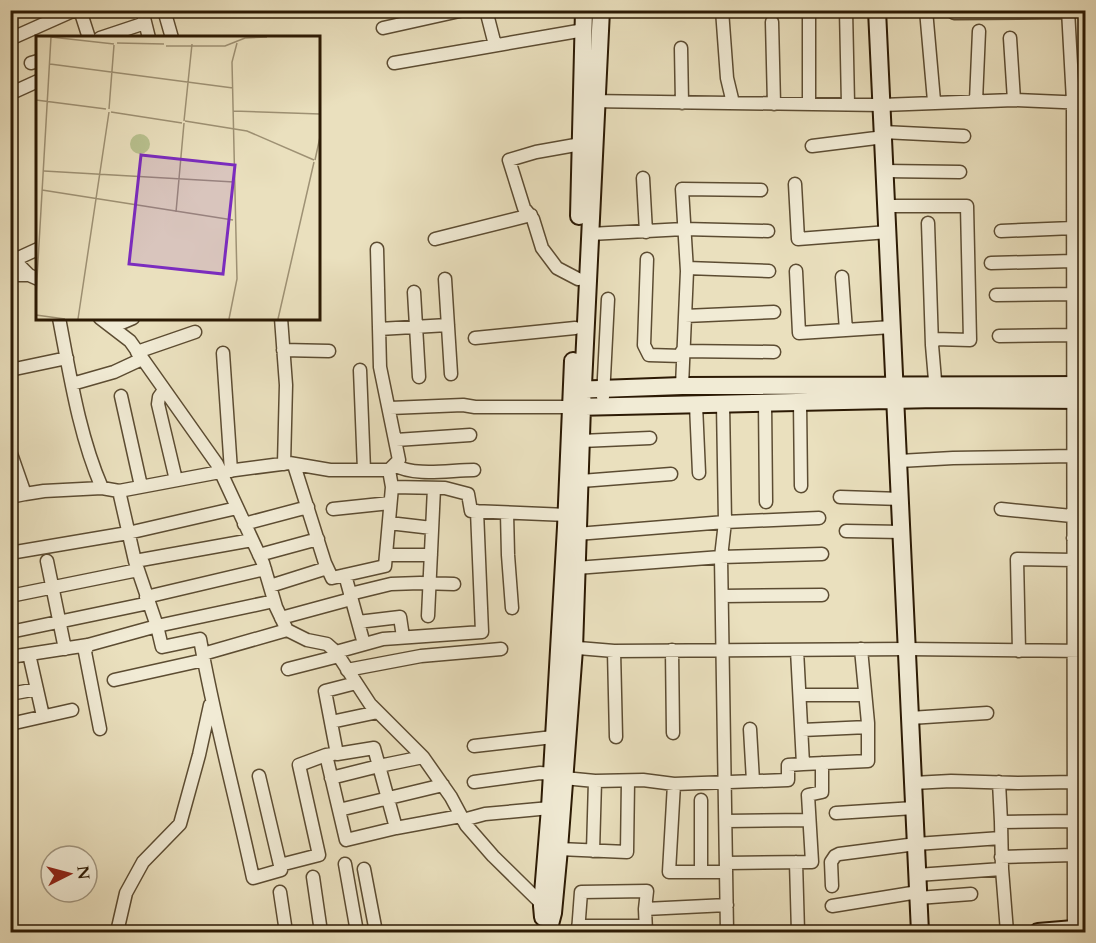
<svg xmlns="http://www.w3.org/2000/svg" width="1096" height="943" font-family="Cardo,serif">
  <rect width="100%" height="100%" fill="#eae0be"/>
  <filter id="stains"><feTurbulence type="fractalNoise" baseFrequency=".00333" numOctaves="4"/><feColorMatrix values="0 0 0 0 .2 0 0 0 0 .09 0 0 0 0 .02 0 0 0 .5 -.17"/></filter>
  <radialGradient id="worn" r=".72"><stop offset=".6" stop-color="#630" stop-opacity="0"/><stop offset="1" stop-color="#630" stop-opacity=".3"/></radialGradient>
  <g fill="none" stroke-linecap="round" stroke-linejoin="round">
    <g stroke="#5c4c32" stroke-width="15">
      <path id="street" d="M80,10l9,28
        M142,10l7,28
        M164,10l8,28
        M486,10l9,35
        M722,10l5,68 6,25
        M809,10v94
        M846,10l2,94
        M926,10l8,91
        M1068,10l5,91 1,831
        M954,13l114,-1
        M772,22l2,82
        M383,28l81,-18
        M100,38l45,-15
        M1010,38l4,62
        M10,39l65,-29
        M681,48l1,55
        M31,63l7,-2
        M394,63l190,-33
        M16,91l22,-10
        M589,101l293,4 132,-5 72,3
        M976,101l3,-70
        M883,132l81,4
        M812,146l72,-9
        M885,171l75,1
        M643,178l3,54
        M795,184l3,55 90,-7
        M887,206h80l3,134 -35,-1 -3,6 4,47
        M928,223l4,122
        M1001,231l72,-3
        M590,234l94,-5 84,2
        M435,239l96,-24
        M377,249l3,118 19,93 -10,10
        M10,256l19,19 9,4
        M647,259l-3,86 5,10 33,1
        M14,260l24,-11
        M991,263l82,-2
        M687,268l82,3
        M796,271l3,62 93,-6
        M10,275h19
        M842,277l4,53
        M445,279l6,95
        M578,279l-21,-11 -15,-20 -9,-29 -9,-11 -15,-48 27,-8 45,-8
        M414,292l5,85
        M996,295l77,-1
        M685,316l89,-4
        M59,318c11,57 20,117 43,170l17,3 101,-19 69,-9 41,7h59l3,17 53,1 23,6 3,17 96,4
        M100,318l30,23 87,123 46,99 13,44 11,23 20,10 20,4 9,8 34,52 53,53 28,40 15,28 27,31 54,53
        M281,318l5,67 -2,79
        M112,327l21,-9
        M379,329l69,-4
        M999,336l74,-1
        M475,338l100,-10
        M283,350l46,1
        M682,351l92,1
        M137,352l58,-20
        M223,353l8,118
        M10,370l57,-12
        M360,370l4,100
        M72,384l42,-12 28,-13
        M682,386l5,-115 -5,-82 79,1
        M164,390l-5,7 -1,7 18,76
        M121,396l20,90
        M603,397l5,-98
        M765,402l1,100
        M800,402l1,84
        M723,404l2,118 -4,35 6,375
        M696,405l3,68
        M390,408l73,-3 12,2h96
        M396,440l74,-5
        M581,441l69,-3
        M10,451l15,43 -15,3
        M899,461l54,-3 120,-2
        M294,465l31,98 7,15 53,-12 7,-79
        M394,465c22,12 55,5 80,5
        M581,481l90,-7
        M119,491l16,70 117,-21
        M25,494l19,-3 58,-3
        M840,497l61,2
        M333,509l57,-6
        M1001,509l71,7
        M507,513l1,42 4,53
        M389,523l43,5
        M244,524l64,-17
        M572,531l5,3 148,-12 94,-4
        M846,531l56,1
        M1073,538h13
        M10,553l118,-20 109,-25
        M259,555l59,-16
        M386,555h45
        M47,561l18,88
        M135,561l22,65 117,-25
        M576,568l145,-11 101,-3
        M345,575l19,69
        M270,586l57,-18
        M350,594l41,-10 29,-1 34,1
        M10,596l128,-26
        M722,596l100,-1
        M146,597l119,-28
        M428,616l6,-128
        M281,618l70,-19
        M358,622l42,-5 3,20
        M10,632l139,-29
        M88,645l-3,7 15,77
        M566,647l48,4 294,-2 178,2
        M672,650l1,83
        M797,650l6,114 65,-3v-38l-7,-74
        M614,651l2,86
        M1019,651l-2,-92 56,1
        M336,652l47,-13 99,-7 -5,-121
        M29,654l14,62
        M203,654l84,-24
        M10,657l78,-12 69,-19 5,21 38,-8c14,80 36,159 53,239l28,-8 -1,-5
        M288,669l51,-13
        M347,670l74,-14 80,-7
        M114,680l90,-20
        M10,694l27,-5
        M800,695h65
        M910,718l77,-5
        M331,722l47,-10
        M10,724l62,-14
        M750,729l3,52
        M802,730l66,-3
        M474,746l79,-9
        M333,754l-7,1 20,85 50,-12
        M423,757l-44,9 17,62 65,-12
        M259,776l21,89 39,-10 -20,-90 27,-10
        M331,778l48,-12 -5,-18 -37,6 -12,-63 31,-8
        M564,778l31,3 48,-1 31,4 114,-4v-15l15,-1
        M474,782l66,-9 12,1
        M999,782l2,40
        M913,783l38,-2 67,2 56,-1
        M674,784l-5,88h57
        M701,800v72
        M339,810l104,-25
        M836,813l78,-5
        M463,820l22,-6 65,-6
        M726,821l83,-1
        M559,849l68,3 1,-71
        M593,851l2,-70
        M1001,857l73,-2
        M796,862l2,70
        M726,863l86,-1 -4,-67 14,-3v-29
        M345,864l12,68
        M364,869l12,63
        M1002,869l5,63
        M917,875l85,-6 -1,-47 73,-1
        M313,877l8,55
        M832,886l-1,-24 4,-6 4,-2 77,-10 85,-6
        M280,892l6,40
        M918,898l53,-4
        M832,906l86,-14
        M578,926h67
        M117,932l9,-39 17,-31 37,-38 19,-69 11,-50
        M578,932l3,-40 66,-1 -2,18
        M646,932l-1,-23 82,-4"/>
    </g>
    <g stroke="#2c1a04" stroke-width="20">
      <path id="secondary" d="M877,10l43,922
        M579,216l5,-206
        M572,390l110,-4 404,-1
        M574,407l363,-8 149,1
        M543,917l-1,-11 8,-98 16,-281 7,-166
        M548,932l5,-19 6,-64 15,-200 8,-243 19,-396
        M1038,932l48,-4"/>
    </g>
    <use href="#street" stroke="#f1ebd5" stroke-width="12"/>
    <use href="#secondary" stroke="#f1ebd5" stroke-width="16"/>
  </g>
  <g transform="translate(36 36)">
    <rect width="284" height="284" fill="#eae0be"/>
    <path d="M94 108a10 10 0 1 1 20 0a10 10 0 1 1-20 0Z" fill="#b9c290"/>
    <path fill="none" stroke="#9e9174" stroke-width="1.5" d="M15,1l63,7M81,7l47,1M130,10h59l20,-8 22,-1M14,28l183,24M0,64l70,9M73,73l5,-64M197,75l87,3M75,76l71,11M148,85l8,-77M149,85l62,10 67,29M279,124l5,-23M8,135l190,11M6,154l191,30M140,176l8,-89M0,260l15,-259M0,279l29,4M42,283l31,-207M193,283l8,-40 -5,-217 5,-19M242,283l36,-157"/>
    <path fill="#7b2cbf" fill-opacity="0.15" stroke="#7b2cbf" stroke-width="3" d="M105,119l94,10 -12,109 -94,-10z"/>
    <rect width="284" height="284" fill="none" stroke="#2c1a04" stroke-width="3"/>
  </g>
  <rect width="1096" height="943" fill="none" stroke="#eae0be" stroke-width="36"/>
  <rect x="12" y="12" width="1072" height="919" fill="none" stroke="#2c1a04" stroke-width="3"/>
  <rect x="18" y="18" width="1060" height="907" fill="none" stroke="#2c1a04" stroke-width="1.5"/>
  <g transform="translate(69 874) rotate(84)"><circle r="28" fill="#f1ebd5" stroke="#a29781" stroke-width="1.5"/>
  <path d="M0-4.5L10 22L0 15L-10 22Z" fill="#8f2418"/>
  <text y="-9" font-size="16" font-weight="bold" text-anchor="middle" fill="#2c1a04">N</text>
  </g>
  <rect width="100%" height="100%" filter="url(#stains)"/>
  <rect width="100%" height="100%" fill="url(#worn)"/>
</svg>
